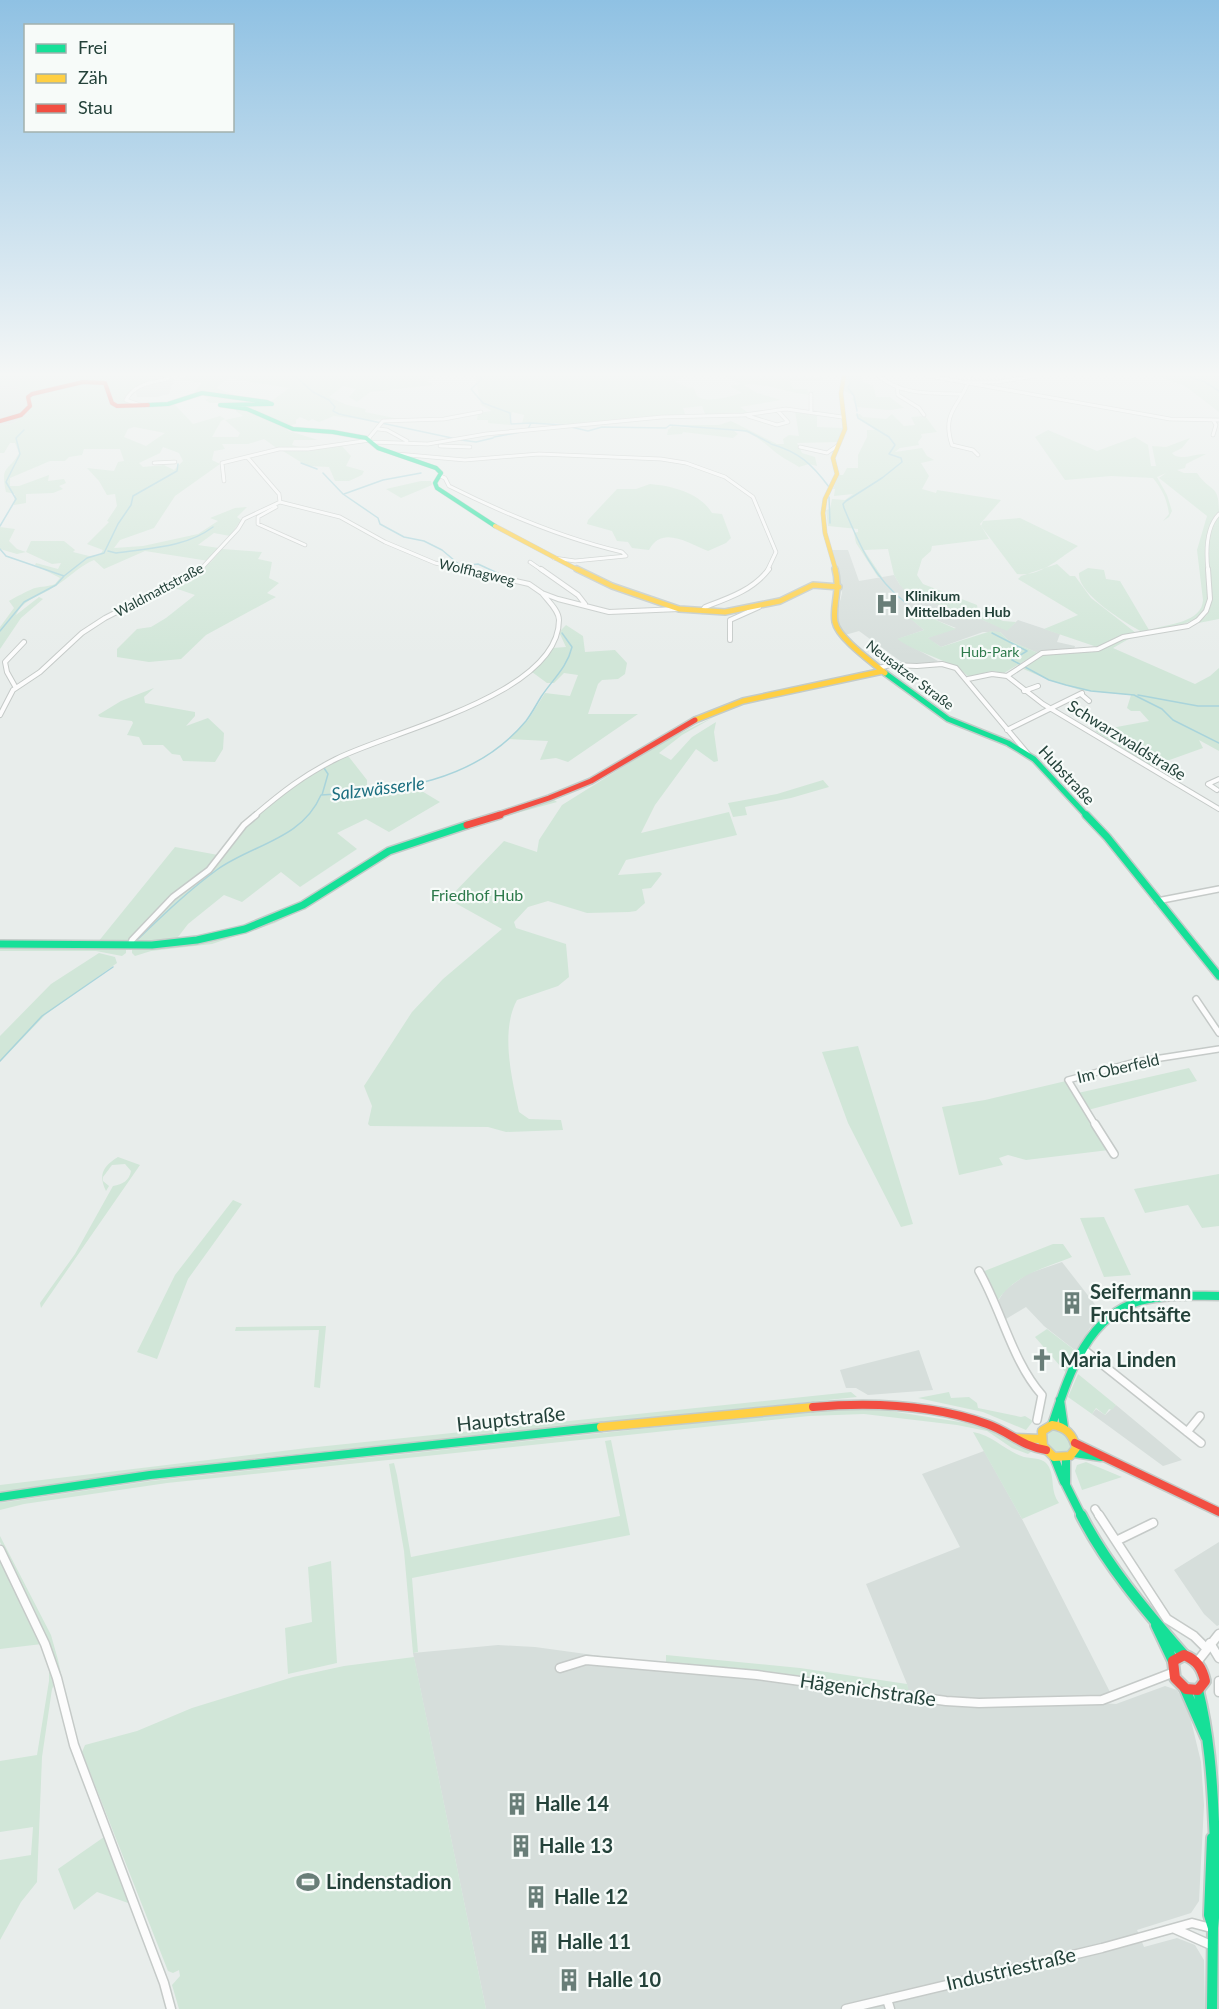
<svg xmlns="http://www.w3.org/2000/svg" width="1219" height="2009" font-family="Lato,sans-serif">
  <rect width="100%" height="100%" fill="#e8edeb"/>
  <path fill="#d6dedb" d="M150,376h16v3h8l-5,15 -12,3h-20l-2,-8 16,-7z
    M0,385h11l6,3 20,4 -6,5 -2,16 -17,11 -12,1z
    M832,550h16l11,31 35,-6 6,10 107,45 11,-10 42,14 -3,8 18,4 -1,3 -36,4 -30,-13 -8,-8h-17l-42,15 -14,-9 29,-10 -20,-8 3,-5 -21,-5 -11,5 17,15 -26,9 40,22 -20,5 -15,-3 -44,-32 -14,4 -7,-12 -1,-9 5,-21z
    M1062,1262l42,54 -14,12 -14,23 -32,-25 -18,-19 -20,12 -8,-18 7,-11 22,-16z
    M919,1350l14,40 -65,5 -12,-7h-10l-6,-18z
    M1116,1405l66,55 -19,6 -71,-52 4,-5 9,6z
    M984,1451l38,68 88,173 -25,10 31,2 49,-18 12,4 11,18 13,54 3,43 -5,96 -8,12 -54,17 7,17 33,-9 18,7 9,15 1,49h-719l-73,-356 85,-8 37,2 131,18 143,12 99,15 -1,-8 -41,-100 94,-37 -38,-73z
    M1219,1542v83l-2,1 -13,-12 -30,-44z"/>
  <path fill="#d1e6d8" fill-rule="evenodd" d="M0,376h150l1,6 -16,6 -10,13 15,5 35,-1 18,19 27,-8 5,3 -4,2 -9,16h26l2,-4 -15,-13 18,-4 -7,-5 3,-8h-29l-5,-3 4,-2 -15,-6 8,-9 -24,-4 10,-3h248l-10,4 7,5 -63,7 -13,10 -8,-5 7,-8 -13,-3 -14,11 18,8 19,4 -1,3 34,7 -33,1 -32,-4 -15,6 -7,-3 -3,2 -9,-4 -4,3v4l-12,3 5,4 29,9h-24l-2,5 11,3 -25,1 -14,-10 -16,5h-26l3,5 -11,2 -2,9 8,4 -45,32 -21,32 -34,12 -6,8 29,-2 55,-12 20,-13 -8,-3 25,-10 12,-1 -10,10 4,3 -11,16 -16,-3 -16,12 21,3 -10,13 -64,-10 -41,18 -10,-9c-15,6 -26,19 -40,27 -13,9 -31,12 -38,28l23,-18 4,2 -22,19 -21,31v-22l14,-19 -5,-7c3,-2 22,-12 26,-13 7,-2 13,-1 20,-4l5,-6 -25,-13 1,-2 22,6 3,-6 -9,1 -26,-12 -9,2 -17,-5v-22l15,2 -6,12 8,8 9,3 5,-11h33l11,9 -2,2 16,4 11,-1 3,-5 -16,-6 22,-22 -2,-1 10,-15 -2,-12 -8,1 -8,-14 -12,-13 27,3 4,-9 6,-1 -4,-12h-36l-2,6 -13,2 -4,4h-15l-40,17v8h9l30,-11 -1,6 16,-2 2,4 -7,3 4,3 -10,4 -27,1v9l-12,2 1,-11 -9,-2c-6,-28 3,-20 13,-39l-4,-10h-5l-6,10h-4v-28l12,-1 17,-11 2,-16 4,-3 39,-10 28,-3c-23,-3 -43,10 -66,11 -13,0 -23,-9 -36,-7zM232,378l1,1 56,9 -20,15 -35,-8 -18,-7 6,-6zM134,427l31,6 -19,13 -22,-9 4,-8zM163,447l16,6 4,8 -9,9 -10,-5 -21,2 -4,-4 21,-10z
    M475,376h210l-11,5 15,7 4,-1c1,1 4,9 4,9 8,8 36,0 45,-3l-12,-7 11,-2 -16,-8 101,1 -5,4h-31l3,8h14l3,6c-22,-2 -45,-13 -66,-10l13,8 24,7 -41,7 10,7h-45l-3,-8 -19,2 2,6 -118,12 -10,-3 -35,1 2,-9 -12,-3 -2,13 -22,-2v-3h-11l1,-7 14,-2 -11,-6z
    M846,376h14l4,7 9,2 3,12h14l14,11 -15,2 -32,-3 -5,-8 3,-3 -11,-5z
    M1157,376h62v36l-34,-26z
    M795,411l22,3v13l26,1 -5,14 -41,1 5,10 13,4 2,9 -8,-2 -10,3c-8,-5 -18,-10 -25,-16 -12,-10 -24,-21 -41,-21l5,4 -5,4 -50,-6 -1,2 -15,1 1,-5 4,-4 24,3 -22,-4h45l12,-4 46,23h7l-1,-5 6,-4 10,1z
    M860,414l3,3 23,2 6,-5 12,12 11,-1 -4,-8 14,-1 12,16 -16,2 1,3 -4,5 1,3 -19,3 -5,4 27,-4 5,8 7,4 -13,3 8,13 -7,13 14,4 1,-3 64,10 -21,24 9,15 -57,7 -1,5 -9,8 -5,16 6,9 54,21 1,5 25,11 13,1 -9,9 -33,-15 -65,-21 -9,-10 -6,-10 -6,-26 -24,1 18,27h-4l-22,-34 -2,-10 4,-1v-3l-30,-3 -2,-16 4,-1 2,-10 13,1 8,-6 -19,2 1,-7h-2l6,-14h4l4,-7h11v-13l9,-18v-7h8l-20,-15z
    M1048,430l49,21 38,-14 13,8 3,21h5l-4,-20 14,1 24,-9 -8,10 -10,5c7,9 23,0 34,1l-20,10 -1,4 -8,2 7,3h13c14,21 22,9 22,40l-5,4 -9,33 3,54 -7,13 -20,8 -39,7c-16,-9 -65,-38 -63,-59l9,-5 16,2 2,9 14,2 29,49c18,-6 53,-7 54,-30l-6,-50 10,-34 -48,-38 7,-5 -9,4 10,18 5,16 -3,6 -6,4 6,-7c-2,-15 -7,-25 -16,-36l-42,-2 -46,4 -30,-43z
    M341,445l10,11 -5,10 18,5 -2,4 -13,6h-14l-6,-14 -22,-1 -24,-15z
    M421,481h10l1,4 -31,13 -15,-9z
    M650,484c23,2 50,9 62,29l10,1 9,24 -5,5 -18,8c-20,-8 -46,-26 -59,-1l-17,-2 -4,-6 -11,-1 -5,-10 -25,-7 1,-4 29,-31h19z
    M1219,515v104l-31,6c7,-3 16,-5 20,-12 11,-21 -12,-67 11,-98z
    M1020,518l58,28c-19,12 -37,31 -61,28l-36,-48 2,-5z
    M222,549l40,3 -4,7 14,3 -3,16 10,5 -12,10 9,4 -70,38 -25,24 -32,3 -32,-5v-8l20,-20 14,-2 15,-9 29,-23 -23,-8 39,-25z
    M1057,564l13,12h5l16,22 45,35 -16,3 -23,11 -53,-18 34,-14 -60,-36 3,-3z
    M918,610l22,5 -4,5 20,9 -28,9 13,9 50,-16 9,1 8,8 30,13 -34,20 -13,-2 -22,6c-19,-18 -49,-22 -72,-38l27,-9 -18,-15z
    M566,625l17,11 2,16 30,-2 12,13 -2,11 -7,5 -16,1 -4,4 -10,30h50l-70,48 -12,-4 -16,2 8,-19 -40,-2 20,-19 17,-27 25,3 8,-21 -14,-2 -10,10h-7l-15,-11 10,-9 10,-15 14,-1 -7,-15z
    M1157,634l-25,3 -19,11 82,36 15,-8 9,-8v83l-20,-11 4,8 -53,19 -55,-36 54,-10 -9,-10h-9l-4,-3 4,-13 -51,-5 -31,-10 -28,-12 20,-13 58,-5 18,-10z
    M154,688l-10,9 1,6 50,9v4l-9,10 22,-8 16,15 -1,16 -8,13 -32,-1 -3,-6 -8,-1 -9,-9h-20l-4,-8 -12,-2 6,-12 -1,-2 -32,-4 -2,-2 23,-14z
    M714,717l-32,18 -23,18 12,7 21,-23 24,-15 -2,10 4,29 -4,1 -18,-13 -41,56 -14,28 88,-21 8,23 -111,25 -8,15 42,-3 2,2 -11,14 -9,1 3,14 -9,8 -7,1 -42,1 -39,-12 -20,6 -14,15 2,6 50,16 3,33 -11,9 -41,14c-17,31 -5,79 2,112l10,7 32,1 2,10 -57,2 -18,-5 -118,-1 -2,-2 4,-18 -8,-20 48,-74 31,-33 59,-50 -54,-30 56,-58 33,11 2,-12 23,-35 104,-65z
    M345,757h4l18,23v16l53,-6 20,12 -51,30 -23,-13 -29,14 20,16 -57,38 -19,-15 -39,30 -18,-7 -36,29 -13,17 -37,2 -3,-1 40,-45 33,-24 37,-48 47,-40 26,-16z
    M823,780l6,7 -38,11 -46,9 2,8 -14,2 -5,-14 49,-9z
    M553,799l4,3 -62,17 -94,30 -34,18 -53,36 -39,20 -63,21 -61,7 -16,5 -3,-3v-3l4,-3c53,-4 107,-7 155,-33 29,-17 55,-39 85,-54 55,-29 118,-43 177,-61z
    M175,847l43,8 -10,14 -36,27 -43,44 -31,2z
    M0,946l125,2 1,2v3l-4,3 -26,-5h-96z
    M99,953l16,4 2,6 -72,52 -45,47v-26l51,-52z
    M858,1046l55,178 -12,3 -53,-104 -26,-71z
    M1189,1068l8,13 -109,29 -10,-17z
    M1066,1081l43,69 -83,10 -18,-5 -9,3 4,7 -44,10 -17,-68 43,-7z
    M118,1157l22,8 -99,143 -1,-5 35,-49 38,-68c10,-2 16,-5 18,-15l-6,-7 -13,1 -9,12v4l6,5 -3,5c-8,-16 -3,-25 12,-34z
    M1219,1174v52l-17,2 -14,-23 -43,8 -11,-24z
    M233,1200l9,4 -54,75 -31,80 -20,-7 38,-77z
    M1104,1217l27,58 -27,2 -24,-59z
    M1053,1244h10l9,13c-27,11 -58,18 -74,43l-16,-28z
    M326,1326l-6,62 -6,-1 5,-57 -84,1 1,-4z
    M1047,1329l30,23 -10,22 -32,-37z
    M1078,1374l38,31 -4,5 -3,-1 -4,6 -9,-7 -4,6 -24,-17z
    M851,1392l6,5 -619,63 -109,14 -129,19v-8l307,-37z
    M949,1392l2,6 18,-1 8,6 1,5 43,9 4,-1 8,5 -7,9 -43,-18 -65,-14z
    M851,1409l33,1 95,15 53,26 -4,3 -16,-6 -25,-17 -30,-6 -93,-11 -55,2 -642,67 -143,21 -24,6v-7l151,-22 657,-70z
    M1055,1428l12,5 5,13 -4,7h-14l-7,-7 -2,-12z
    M973,1432c20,3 32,19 51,25 9,2 20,0 25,10 6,12 1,24 10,36l-37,16z
    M611,1440l19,95 -218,43 6,74 -5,1 -9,-102 -15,-87 5,-1 3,12 14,82 209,-41 -15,-75z
    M1086,1462l36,15 -40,13 -7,-19 2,-6z
    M0,1536l51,99 7,25 7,32 -13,-40 -16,-39 -36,-71z
    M0,1555l42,89 -42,5z
    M331,1561l6,102 -49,11 -3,-46 27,-6 -4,-55z
    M666,1655l134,13 107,16 2,8 -100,-15 -143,-12z
    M414,1657l72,352h-307l-7,-24 8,-9 -1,-6 -6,3 -5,-2 -86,-219 3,-7 52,-14 55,-23 101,-31 51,-11z
    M49,1664l7,17 -4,8 -10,68 -5,125 -16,20 -21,38v-80l31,-5 2,-28 -33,5v-71l37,-6 12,-74z
    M104,1837l27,67 -34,-12 -23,18 -16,-41z"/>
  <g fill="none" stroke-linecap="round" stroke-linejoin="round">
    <path stroke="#a9d4db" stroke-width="1.5" d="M295,376l18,16 16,8 6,7 -2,4 6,3 113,24
      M480,376l2,3 -11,10 12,14 27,10 1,11 20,-1
      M848,376l2,7 -2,5 6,8 3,15
      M1187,376l18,6 14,9
      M857,414l1,4 31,19 6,8 -6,9 12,4 1,4 -20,16 -36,23 -3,3 1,4c15,36 29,70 62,95
      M571,427l17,4 14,-4 64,1 4,-3 77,6 23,12
      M528,429l3,-6 33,2
      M494,437l32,-6
      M461,440l15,2 17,-4
      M771,444c28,8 41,20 58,43
      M301,463l16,6
      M323,473l20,21 35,24 2,6 24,13 20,4 18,9 19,16 17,-2 28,13
      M344,494l39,-14 38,-7
      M829,497l1,26
      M0,526l16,-27 -10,-17 14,-28 -4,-16 8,-8
      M0,549l6,7 58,20 -8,9 -32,17 -24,29
      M108,551l8,2c33,-5 69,-5 97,-26
      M64,576l23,-18 17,-5 14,-29 13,-19 2,-9 44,-25 1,-7
      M992,633l35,18 -15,9 37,20 17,5 25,6 43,4 28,14 11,11 46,23
      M1138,695l60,11h21
      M322,795l6,-21 -4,-6
      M137,940c26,-25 52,-50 81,-71 36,-25 84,-30 103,-74 76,-4 153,-12 205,-74 6,-8 10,-16 15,-24 11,-17 26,-29 31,-50l-10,-14
      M0,1061l42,-45 71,-49"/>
    <g stroke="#c5cac8" stroke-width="4.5">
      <path id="street-far4" d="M879,376c23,20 54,17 83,18
        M929,376l241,43 49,1
        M970,376c-6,28 -30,33 -18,69l21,5 5,5
        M970,382h27l38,-6
        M897,386l1,9 21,13 5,7
        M811,394v18
        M140,405l-14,-5c8,-16 26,-18 42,-21
        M748,416l29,9 11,-3 -11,-12
        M1213,420l3,5 -3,10
        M378,429l9,1 20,11
        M368,439l15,-18 61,-2 37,-7
        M371,442l57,2 58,-10 176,-17 82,-2 42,-6 56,8
        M440,446l30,1
        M800,447l27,6 10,-7
        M397,454l68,6 74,-6 122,5 25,4 39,14 28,20 23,55 -9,19
        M248,458l31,36 1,8
        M154,463l21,-1
        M440,476l5,2 4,8c56,28 112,52 173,66l4,4 -51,5 -21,-3
        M224,481l-2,-18 57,-14h29l62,-9
        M280,502l60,15 45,25 50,21 35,8
        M276,507l-18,10v7l47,21
        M530,562l13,9
        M199,571l39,-42 6,-10 36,-17
        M1208,571c-2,-18 -2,-44 11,-57"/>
    </g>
    <g stroke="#c5cac8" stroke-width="6">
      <path id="street-far3" d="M463,569l66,15 13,9 16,6 51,13 70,-3
        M541,569l37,26 7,9
        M702,611l3,-4c24,-9 48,-17 64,-38
        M730,640v-20l29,-13
        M879,668l11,-3 27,1 25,-2 14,4 72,86
        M1007,676l36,28 176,105
        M968,679l24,-5 15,2 35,-23 56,-4 25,-12 65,-11 10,-6 8,-9 4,-12 -2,-30
        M16,688l-9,-16 -2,-10 19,-20
        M1024,691l14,-5
        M1082,695l7,6
        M0,715l13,-25 27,-18 42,-39 23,-15 96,-49
        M1007,730l75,-37
        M1217,790l-9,-6 11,-5
        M254,816c28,-24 50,-41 82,-57 55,-28 223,-64 223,-139 0,-10 -12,-20 -17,-27"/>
    </g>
    <g stroke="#c5cac8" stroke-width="8">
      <path id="street-far2" d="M1157,901l62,-12
        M130,945l2,-5 41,-43 36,-27 35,-45 12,-10
        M1196,999l23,34
        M1096,1126l-28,-46 67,-18 84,-13"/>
    </g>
    <g stroke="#c5cac8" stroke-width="10">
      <path id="street-far1" d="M1095,1124l19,30
        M979,1271c23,40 33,90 63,124l-5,25
        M1083,1349l118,94
        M1187,1432l13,-16
        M1095,1509l5,8"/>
    </g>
    <g stroke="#c5cac8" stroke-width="11">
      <path id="street" d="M1099,1515l68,104 27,17 12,12
        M1116,1541l37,-18
        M0,1550l45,94 12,34 17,67 90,238 7,26
        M1210,1643l9,15
        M1197,1662l22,-28
        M560,1668l26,-8 171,15 189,26 33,2 123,-3 70,-27
        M1219,1681v11
        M1175,1929l38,17
        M887,1999l3,10
        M846,2009l256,-61 90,-25 19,5"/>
    </g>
    <g stroke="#c3cbc8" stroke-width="5">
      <path id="fast-far4" d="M148,405l20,-1 34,-11 65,9 5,2 -52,1 27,4 46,20 40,3 33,6 12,10 58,20 5,5 -6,10 2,5 58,38"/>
    </g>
    <g stroke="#c3cbc8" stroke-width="8">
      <path id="fast-far3" d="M885,673l63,46 60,24 26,16 53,57"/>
    </g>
    <g stroke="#c3cbc8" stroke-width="10">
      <path id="fast-far2" d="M1086,815l21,22 112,139
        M0,944l152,1 45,-5 48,-11 58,-24 86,-54 78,-26"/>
    </g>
    <g stroke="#c3cbc8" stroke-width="11">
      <path id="fast-far1" d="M1060,1400l4,27
        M1052,1425c16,-47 34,-109 88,-124 25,-7 53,-5 79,-5
        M1074,1453l27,4
        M1054,1457l10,25
        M1066,1458v27l16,32
        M0,1497l150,-22 451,-48"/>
    </g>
    <g stroke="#c3cbc8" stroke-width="14">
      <path id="fast" d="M1081,1515c26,51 66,97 103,140
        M1156,1625l17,36
        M1185,1689l21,48
        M1198,1690c11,44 14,87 16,132 2,36 3,71 -1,106
        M1212,1838l-3,77 4,13 -1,81"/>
    </g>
    <g stroke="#c3cbc8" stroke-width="5">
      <path id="slow-far2" d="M495,526l85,45
        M836,571l-11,-38 -2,-20 2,-14 12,-25 -4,-16 12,-29 -4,-36 3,-17"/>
    </g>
    <g stroke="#c3cbc8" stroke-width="8">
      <path id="slow-far1" d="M577,569l35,17 67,23 46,3 55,-11 33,-16 26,2
        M835,569c6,21 -3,36 0,53 3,16 37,40 50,51
        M695,720l48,-19 140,-30"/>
    </g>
    <g stroke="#c3cbc8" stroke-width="11">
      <path id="slow" d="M1052,1425c14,2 21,9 24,23l-6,8 -16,1 -11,-11 -1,-15z
        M601,1427l212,-20
        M1015,1438l25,1"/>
    </g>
    <g stroke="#c3cbc8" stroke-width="5">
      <path id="jam-far4" d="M0,421l21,-6 9,-9 -2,-9 4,-3 51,-12 22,1 7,20 5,3 31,-1"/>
    </g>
    <g stroke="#c3cbc8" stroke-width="8">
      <path id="jam-far3" d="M495,816l54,-18 42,-17 104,-61"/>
    </g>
    <g stroke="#c3cbc8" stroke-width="10">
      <path id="jam-far2" d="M467,825l33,-10"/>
    </g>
    <g stroke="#c3cbc8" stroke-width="11">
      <path id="jam-far1" d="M813,1407c59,-5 118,-3 174,17 23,8 34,22 59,26
        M1075,1443l144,69"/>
    </g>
    <g stroke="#c3cbc8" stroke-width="14">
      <path id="jam" d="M1184,1655c13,5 18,13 21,26l-7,9 -12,-1 -11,-11 -2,-17z"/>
    </g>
    <use href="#street-far4" stroke="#fcfcfc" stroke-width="3"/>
    <use href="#street-far3" stroke="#fcfcfc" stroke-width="4"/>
    <use href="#street-far2" stroke="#fcfcfc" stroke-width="5"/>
    <use href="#street-far1" stroke="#fcfcfc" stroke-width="7"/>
    <use href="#street" stroke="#fcfcfc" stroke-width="8"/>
    <use href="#fast-far4" stroke="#16e098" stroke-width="4"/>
    <use href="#fast-far3" stroke="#16e098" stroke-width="5"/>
    <use href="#fast-far2" stroke="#16e098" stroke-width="7"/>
    <use href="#fast-far1" stroke="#16e098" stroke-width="8"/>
    <use href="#fast" stroke="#16e098" stroke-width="10"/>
    <use href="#slow-far2" stroke="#ffcf43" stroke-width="4"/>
    <use href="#slow-far1" stroke="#ffcf43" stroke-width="5"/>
    <use href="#slow" stroke="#ffcf43" stroke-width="8"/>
    <use href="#jam-far4" stroke="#f24e42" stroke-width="4"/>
    <use href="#jam-far3" stroke="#f24e42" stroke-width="5"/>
    <use href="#jam-far2" stroke="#f24e42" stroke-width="7"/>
    <use href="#jam-far1" stroke="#f24e42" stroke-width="8"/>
    <use href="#jam" stroke="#f24e42" stroke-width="10"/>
  </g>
  <linearGradient id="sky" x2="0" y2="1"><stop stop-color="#8fc1e3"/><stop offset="0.57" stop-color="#f5f7f6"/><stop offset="1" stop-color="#f5f7f6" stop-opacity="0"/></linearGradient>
  <rect width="1219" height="657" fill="url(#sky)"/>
  <defs>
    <g id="hospital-bare" transform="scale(1.8)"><path d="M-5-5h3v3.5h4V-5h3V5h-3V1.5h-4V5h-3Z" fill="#697e78" stroke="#f7fbf9" stroke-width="2.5" paint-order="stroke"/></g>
    <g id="building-bare" transform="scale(1.8)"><path d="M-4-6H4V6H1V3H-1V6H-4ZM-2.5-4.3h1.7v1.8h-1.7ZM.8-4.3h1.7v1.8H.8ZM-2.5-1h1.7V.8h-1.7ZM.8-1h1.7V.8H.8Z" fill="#697e78" stroke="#f7fbf9" stroke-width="2.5" paint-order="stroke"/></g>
    <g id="church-bare" transform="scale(1.8)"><path d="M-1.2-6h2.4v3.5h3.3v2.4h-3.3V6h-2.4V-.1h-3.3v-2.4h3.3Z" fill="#697e78" stroke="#f7fbf9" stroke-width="2.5" paint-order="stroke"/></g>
    <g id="stadium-bare" transform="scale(1.8)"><path d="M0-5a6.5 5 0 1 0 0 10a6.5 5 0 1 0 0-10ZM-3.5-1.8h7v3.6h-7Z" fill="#697e78" stroke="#f7fbf9" stroke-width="2.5" paint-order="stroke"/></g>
  </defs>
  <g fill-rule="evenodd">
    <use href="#hospital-bare" x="887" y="604"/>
    <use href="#building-bare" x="1072" y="1303"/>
    <use href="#church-bare" x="1042" y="1360"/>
    <use href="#building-bare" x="517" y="1804"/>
    <use href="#building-bare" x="521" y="1846"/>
    <use href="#stadium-bare" x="308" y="1882"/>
    <use href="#building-bare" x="536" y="1897"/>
    <use href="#building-bare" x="539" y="1942"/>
    <use href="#building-bare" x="569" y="1980"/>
  </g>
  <g text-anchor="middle" stroke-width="4.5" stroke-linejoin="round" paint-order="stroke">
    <g font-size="14" fill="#24423a" stroke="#f7fbf9">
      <text transform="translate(477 572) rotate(13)" y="5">Wolfhagweg</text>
      <text transform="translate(159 590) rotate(-28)" y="5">Waldmattstraße</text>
      <text transform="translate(910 675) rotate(37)" y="5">Neusatzer Straße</text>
    </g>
    <g font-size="14" font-weight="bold" fill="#24423a" stroke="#f7fbf9" text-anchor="start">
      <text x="905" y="601">Klinikum<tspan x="905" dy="16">Mittelbaden Hub</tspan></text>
    </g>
    <g font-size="14" fill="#2d7a4b" stroke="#f7fbf9">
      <text x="990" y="657">Hub-Park</text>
    </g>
    <g font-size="16" fill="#24423a" stroke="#f7fbf9">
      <text transform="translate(1127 740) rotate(32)" y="6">Schwarzwaldstraße</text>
      <text transform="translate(1067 775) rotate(47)" y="6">Hubstraße</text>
      <text transform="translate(1118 1068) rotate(-13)" y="6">Im Oberfeld</text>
    </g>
    <g font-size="16" fill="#2d7a4b" stroke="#f7fbf9">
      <text x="477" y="901">Friedhof Hub</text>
    </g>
    <g font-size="18" font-style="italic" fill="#1c6f80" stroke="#f7fbf9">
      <text transform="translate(378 789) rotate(-7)" y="6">Salzwässerle</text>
    </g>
    <g font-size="20" font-weight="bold" fill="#24423a" stroke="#f7fbf9" text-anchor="start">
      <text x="1090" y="1299">Seifermann<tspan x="1090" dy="23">Fruchtsäfte</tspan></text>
      <text x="1060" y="1367">Maria Linden</text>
      <text x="535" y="1811">Halle 14</text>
      <text x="539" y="1853">Halle 13</text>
      <text x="326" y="1889">Lindenstadion</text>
      <text x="554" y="1904">Halle 12</text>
      <text x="557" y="1949">Halle 11</text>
      <text x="587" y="1987">Halle 10</text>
    </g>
    <g font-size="20" fill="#24423a" stroke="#f7fbf9">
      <text transform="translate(511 1419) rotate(-6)" y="7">Hauptstraße</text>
      <text transform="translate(868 1690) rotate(8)" y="7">Hägenichstraße</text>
      <text transform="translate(1011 1969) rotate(-13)" y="7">Industriestraße</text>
    </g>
  </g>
  <rect x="24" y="24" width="210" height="108" fill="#f7fbf9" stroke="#a3b1ad" stroke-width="1.5"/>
  <rect x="36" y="44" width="30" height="9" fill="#16e098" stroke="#a3b1ad" stroke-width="1.5"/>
  <text x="78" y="54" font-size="18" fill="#24423a">Frei</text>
  <rect x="36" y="74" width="30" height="9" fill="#ffcf43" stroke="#a3b1ad" stroke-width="1.5"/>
  <text x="78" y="84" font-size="18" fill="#24423a">Zäh</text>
  <rect x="36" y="104" width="30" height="9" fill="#f24e42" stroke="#a3b1ad" stroke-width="1.5"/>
  <text x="78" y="114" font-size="18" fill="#24423a">Stau</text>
</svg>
